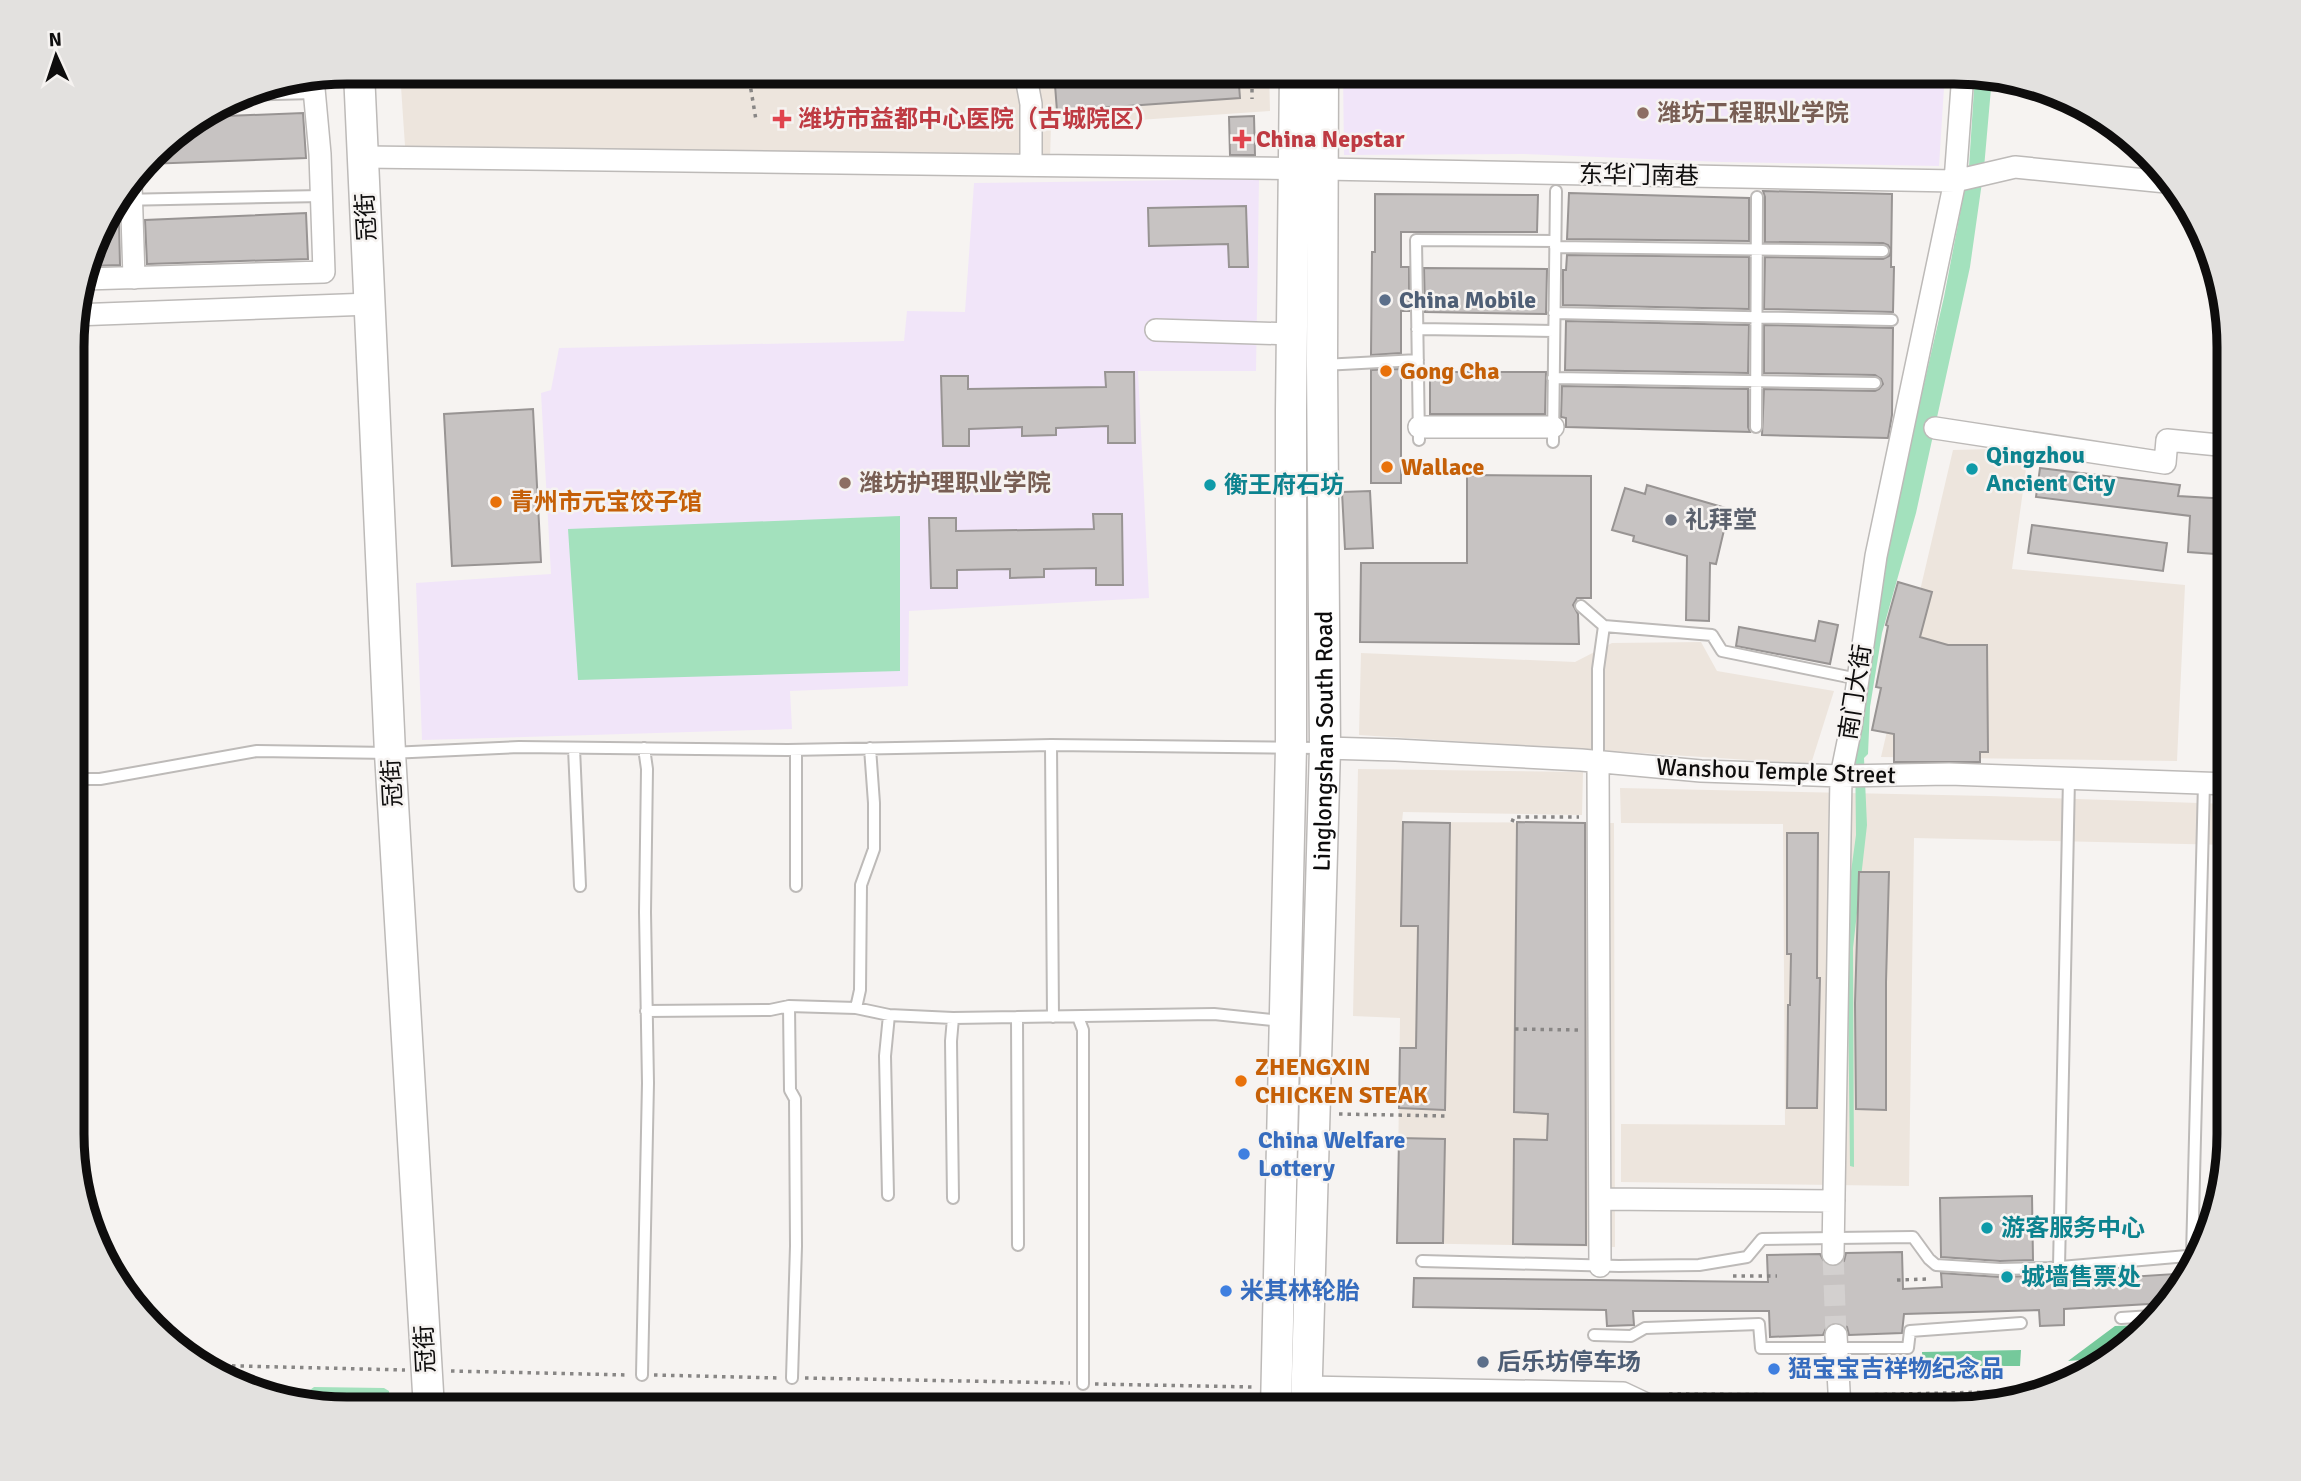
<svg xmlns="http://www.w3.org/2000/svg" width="2301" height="1481" font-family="Signika,'Noto Sans SC',sans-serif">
  <rect width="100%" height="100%" fill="#f6f3f1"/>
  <path fill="#ede5dd" d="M400,72h869l1,39 -219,15 -1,33 -645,-13z
    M2029,448l-17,121 173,16 -8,176 -296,-4 72,-307z
    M1701,642l16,29 117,20 -23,73 -452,-29 2,-82 214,9 37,-19z
    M1358,769l225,3 -1,43 -179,-3 -1,10 212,1 1,424 -218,-4 3,-225 -47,-2z
    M1620,788l369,8 240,8v41l-315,-7 -5,348 -288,-4v-58l164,1 -2,-301 -162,-1z"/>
  <path fill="#f1e5f9" d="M1343,72h602l-6,94 -217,-4 -199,-8 -179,1z
    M1259,179l-3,192h-118l11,227 -240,13 -1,75 -118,5 2,38 -370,11 -6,-157 135,-9 -10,-181 10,-3 8,-42 345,-7 3,-30 58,1 9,-129z"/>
  <path fill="#a3e1bd" d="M1975,74l17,3 -8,91 -14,99 -54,246 -34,120 -12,74 -2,47 -4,4 3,67 -14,123 1,219 -4,-1 -3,-265 9,-66 -1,-92 32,-198 57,-248 25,-130z
    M900,516v155l-322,9 -10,-151z
    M314,1387l70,1 5,3v6l-4,4 -72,-3 -4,-2 1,-6z"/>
  <path fill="#75c99b" d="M2143,1325l-36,33 -39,3 47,-35z
    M2021,1350l-1,16h-97l-1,-14z"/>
  <path fill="#c7c3c2" stroke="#989493" stroke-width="2" d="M1054,72h184l2,26 -183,13z
    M303,113l3,45 -159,6 18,-24 37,-23z
    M1254,116l1,39h-25l-1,-38z
    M1763,191l129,3 -1,73h3l-1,45 -129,-3 1,-52 118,2 6,-3 2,-6 -3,-5 -5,-2 -118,-1v-45z
    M1569,193l180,5v43l-182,-2z
    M1375,194l163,1 -1,37h-136v35h8v44h-8v42l-30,2 1,-103h3z
    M1246,206l2,61h-19l-1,-23 -79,2 -1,-38z
    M306,213l2,46 -161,5 -2,-44z
    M119,223l1,42 -32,1 12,-41z
    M1567,255l182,2v52l-186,-4v-35h3z
    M1424,268l123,1 -1,45 -121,-2z
    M1566,321l183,4 -1,48 -183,-3z
    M1764,325l129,3 -1,87 -4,23 -126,-3 2,-46 111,2 4,-2 4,-5 -2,-5 -6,-4 -111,-2z
    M1401,369v114h-30v-113z
    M1105,372h29l1,71h-27v-17l-52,2v7l-34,1v-9l-53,2v17h-26l-2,-70h27v13l138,-2z
    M1430,372h116l-1,42h-115z
    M1562,386l186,3v38l2,5 -184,-5v-9l-5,-1z
    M533,409l8,153 -89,4 -8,-152z
    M2040,468l140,17 -2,11 51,3v56l-41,-3 2,-36 -154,-19z
    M1467,475l124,1v122h-14l-4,7 5,9 1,30 -219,-2 1,-79h106z
    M1647,485l82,24 -13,55 -6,-1 -1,58 -23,-1 1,-64 -54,-15 1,-5 -22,-6 13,-42 20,6z
    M1370,491l3,57 -28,1 -3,-57z
    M1093,514h29l1,71h-27v-17l-52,1v8l-34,1v-9l-53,1v18h-26l-2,-70h27v13l138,-2z
    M2032,525l135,18 -4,28 -135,-18z
    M1898,582l34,10 -12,45 28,8h39l1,107h-8v10h-86v-28l-22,-4 9,-42 -5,-1 12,-61 -2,-1z
    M1819,621l19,4 -8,39 -94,-18 3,-19 76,14z
    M1403,822l47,1 -5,287 -46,-2 1,-60h16l2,-122h-17z
    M1517,822l68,1 1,422 -73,-1 1,-105 33,1 1,-26 -34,-2z
    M1787,833h31l-1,145h3l-3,130h-30l1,-103h2l1,-51h-4z
    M1859,872h30l-3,110v128l-30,-1 -1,-106z
    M1399,1138l46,1 -2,104h-46z
    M2032,1196l1,64 -33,1 -59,-4 -1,-59z
    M1902,1252l1,37 39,-2 -1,-14 59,4 34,-1v7l156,-10 -7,14 -17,16 -102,6v16l-24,1 -1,-16 -135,4 -2,19 -53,2 -2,-8 -11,-5 -8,2 -5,11 -53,2 -1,-26h-136l1,14 -27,1 -1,-16 -193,-3 1,-29 354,4 -1,-27 53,-1 6,11 7,2 11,-6 2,-8z"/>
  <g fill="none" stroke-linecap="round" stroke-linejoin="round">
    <path stroke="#d3d0cf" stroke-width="21" stroke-dasharray="21 10" stroke-linecap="butt" d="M1833,1254l3,81"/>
    <g stroke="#bdbab8" stroke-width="14">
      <path id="lane" d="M238,95l77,-2
        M119,200l203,-4
        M1555,247l328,4
        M1554,313l338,7
        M1417,329l137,2
        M1323,365l95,-5
        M1553,378l322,5
        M1756,427l1,-230
        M1419,440l-3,-200 139,1
        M1553,442l3,-251
        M1581,606l23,20 108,9 10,16 136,28
        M1051,745l2,272
        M574,748l6,138
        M796,750v136
        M1598,763v-94l6,-43
        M74,779h26l157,-28 133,2 129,-6 269,3 263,-5 271,3
        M789,1006l1,84 5,9 1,147 -4,132
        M856,1008l4,-18 1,-105 13,-36v-46l-4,-55
        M646,1011l124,-1 19,-4 67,2 33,7 64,3 261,-4 68,7
        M1017,1017l1,228
        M1078,1017l5,13v354
        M888,1195l-3,-139 4,-41
        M953,1198l-2,-157 2,-23
        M2192,1256l12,-473
        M1422,1261l197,5 80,-1 48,-8 15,-18 151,-2 16,22 7,6 64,4 49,-1 150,-13
        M2059,1267l10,-489
        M2121,1318l31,-2
        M1594,1335l37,1 14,-8 114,-4 2,24h147l2,-17 111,-8
        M642,1375l6,-292 -3,-171 2,-143 -3,-21"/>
    </g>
    <g stroke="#bdbab8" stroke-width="24">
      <path id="street" d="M1025,72l6,32v61
        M363,157l960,12 632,12 60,-14 151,15
        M131,184l3,94
        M84,279l240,-7 -4,-118 -7,-76
        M74,315l297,-11
        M1156,330l136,4
        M1419,427h134
        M1935,428l230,35 2,-23 62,6
        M1325,748l71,2 185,10 120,11 140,5 108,-2 280,10
        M1598,763l2,503
        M1600,1199l234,2
        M1833,1254l8,-478 10,-49 25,-171 79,-375 8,-108
        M1836,1335l4,74
        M1306,1387l317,6 34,16"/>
    </g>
    <g stroke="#bdbab8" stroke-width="33">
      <g id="secondary">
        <path d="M359,72l31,681 39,656"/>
        <path d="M1276,1409l15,-662v-336l4,-339"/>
        <path id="s1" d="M1306,1409l19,-661 -3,-383 1,-293"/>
      </g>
    </g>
    <path stroke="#888685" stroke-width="3.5" stroke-dasharray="3.5 5" stroke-linecap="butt" d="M748,72l8,48
      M1252,72v27
      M1512,822l2,-5h65
      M1515,1029l64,1
      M1339,1114l106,2
      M1733,1276h44
      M1897,1280l32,-1
      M198,1365l207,5
      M451,1371l178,4
      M654,1375l125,3
      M805,1378l265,5
      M1095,1384l157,3
      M1669,1394l153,1
      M1858,1395l173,-4"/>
    <use href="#lane" stroke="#fff" stroke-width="10"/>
    <use href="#street" stroke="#fff" stroke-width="21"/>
    <use href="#secondary" stroke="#fff" stroke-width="30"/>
  </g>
  <g fill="#8d6e63" stroke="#f6f3f1" stroke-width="2.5">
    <circle cx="1643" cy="113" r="7"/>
    <circle cx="845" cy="483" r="7"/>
  </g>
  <g fill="#e0444e" stroke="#f6f3f1" stroke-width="2.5">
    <path d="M778.5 108.5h7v7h7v7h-7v7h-7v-7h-7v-7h7z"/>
    <path d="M1238.5 128.5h7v7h7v7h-7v7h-7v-7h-7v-7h7z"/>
  </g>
  <g fill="#5c6f8a" stroke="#f6f3f1" stroke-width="2.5">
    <circle cx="1385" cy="300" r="7"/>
    <circle cx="1483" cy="1362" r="7"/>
  </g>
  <g fill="#e8710a" stroke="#f6f3f1" stroke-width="2.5">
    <circle cx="1386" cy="371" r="7"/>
    <circle cx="1387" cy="467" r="7"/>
    <circle cx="496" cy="502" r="7"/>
    <circle cx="1241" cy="1081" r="7"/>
  </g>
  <g fill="#0f9aa8" stroke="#f6f3f1" stroke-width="2.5">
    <circle cx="1972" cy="469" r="7"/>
    <circle cx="1210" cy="485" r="7"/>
    <circle cx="1987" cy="1228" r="7"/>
    <circle cx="2007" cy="1277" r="7"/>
  </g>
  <circle fill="#6b7280" stroke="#f6f3f1" stroke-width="2.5" cx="1671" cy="520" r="7"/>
  <g fill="#3f7fe0" stroke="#f6f3f1" stroke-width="2.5">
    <circle cx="1244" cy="1154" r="7"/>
    <circle cx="1226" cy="1291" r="7"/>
    <circle cx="1774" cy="1369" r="7"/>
  </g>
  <g text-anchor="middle" stroke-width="5" stroke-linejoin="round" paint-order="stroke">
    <g font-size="24" font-weight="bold" fill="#785e54" stroke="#f6f3f1" text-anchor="start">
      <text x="1657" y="121">潍坊工程职业学院</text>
      <text x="859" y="491">潍坊护理职业学院</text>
    </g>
    <g font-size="24" font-weight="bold" fill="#be3a42" stroke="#f6f3f1" text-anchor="start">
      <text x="798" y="127">潍坊市益都中心医院（古城院区）</text>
      <text x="1256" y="147">China Nepstar</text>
    </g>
    <g font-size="24" fill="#0e0d0d" stroke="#f6f3f1">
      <text transform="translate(1639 175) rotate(1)" y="8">东华门南巷</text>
      <text transform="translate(366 217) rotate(-93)" y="8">冠街</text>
      <text transform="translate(1855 692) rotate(-81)" y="8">南门大街</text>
      <text dy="8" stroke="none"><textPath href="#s1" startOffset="668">Linglongshan South Road</textPath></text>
      <text transform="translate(1776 771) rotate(2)" y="8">Wanshou Temple Street</text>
      <text transform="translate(392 783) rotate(-93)" y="8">冠街</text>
      <text transform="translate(425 1349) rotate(-93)" y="8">冠街</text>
    </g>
    <g font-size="24" font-weight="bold" fill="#4e5e75" stroke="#f6f3f1" text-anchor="start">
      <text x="1399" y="308">China Mobile</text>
      <text x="1497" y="1370">后乐坊停车场</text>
    </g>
    <g font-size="24" font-weight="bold" fill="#c56008" stroke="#f6f3f1" text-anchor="start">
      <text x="1400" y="379">Gong Cha</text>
      <text x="1401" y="475">Wallace</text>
      <text x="510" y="510">青州市元宝饺子馆</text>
      <text x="1255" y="1075">ZHENGXIN<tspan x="1255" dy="28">CHICKEN STEAK</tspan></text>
    </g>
    <g font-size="24" font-weight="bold" fill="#0d838f" stroke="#f6f3f1" text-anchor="start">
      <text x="1986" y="463">Qingzhou<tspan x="1986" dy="28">Ancient City</tspan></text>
      <text x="1224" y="493">衡王府石坊</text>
      <text x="2001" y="1236">游客服务中心</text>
      <text x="2021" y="1285">城墙售票处</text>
    </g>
    <g font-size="24" font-weight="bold" fill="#5b616d" stroke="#f6f3f1" text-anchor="start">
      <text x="1685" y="528">礼拜堂</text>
    </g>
    <g font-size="24" font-weight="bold" fill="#366cbe" stroke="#f6f3f1" text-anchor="start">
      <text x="1258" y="1148">China Welfare<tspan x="1258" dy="28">Lottery</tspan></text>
      <text x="1240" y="1299">米其林轮胎</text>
      <text x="1788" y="1377">峱宝宝吉祥物纪念品</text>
    </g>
  </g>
  <path d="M0 0H2301V1481H0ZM347 84H1954A263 263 0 0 1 2217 347V1134A263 263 0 0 1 1954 1397H347A263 263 0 0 1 84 1134V347A263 263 0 0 1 347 84Z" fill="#e3e1df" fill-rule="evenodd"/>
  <path fill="none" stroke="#0e0d0d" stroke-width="9" d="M347 84H1954A263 263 0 0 1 2217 347V1134A263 263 0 0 1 1954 1397H347A263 263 0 0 1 84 1134V347A263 263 0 0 1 347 84Z"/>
  <g transform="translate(56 56) rotate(357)" stroke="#f6f3f1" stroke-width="5" paint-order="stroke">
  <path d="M0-5L12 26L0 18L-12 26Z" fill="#0e0d0d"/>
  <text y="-10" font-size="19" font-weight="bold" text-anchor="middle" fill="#0e0d0d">N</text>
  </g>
</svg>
